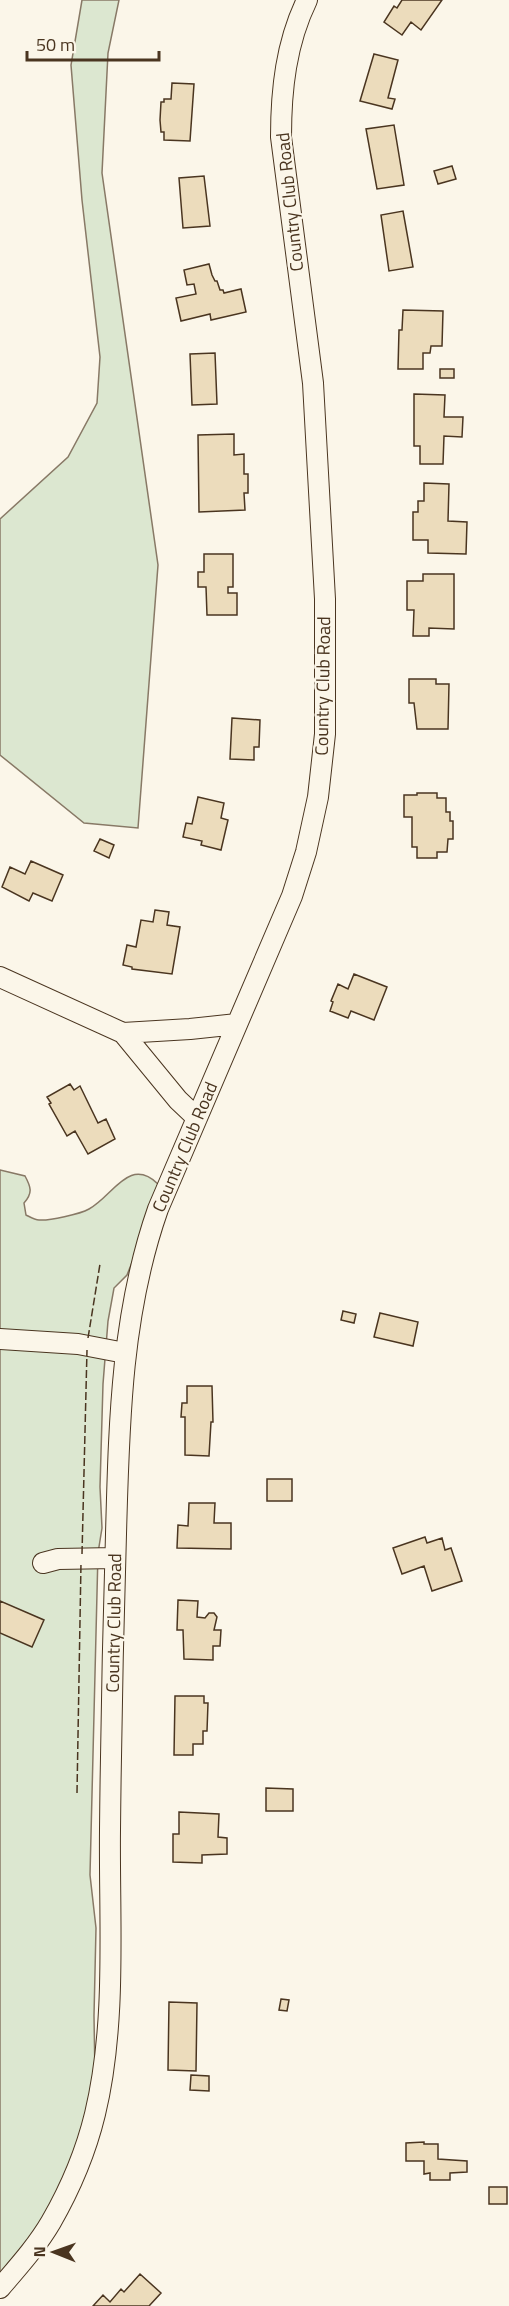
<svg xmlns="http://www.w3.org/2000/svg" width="509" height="2306" font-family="'Titillium Web',sans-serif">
  <rect width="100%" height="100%" fill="#fbf6e9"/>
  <path fill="#dce7d0" stroke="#887966" stroke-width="1.5" d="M82,0h37l-11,53 -6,120 56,392 -20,263 -54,-5 -84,-68v-236l68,-62 29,-54 3,-46 -18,-157 -11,-135z
    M0,1170l25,6c6,11 8,17 -1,27l2,12c4,2 9,5 13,5 10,1 41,-6 50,-11 24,-13 40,-53 69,-25l-9,36 -22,55 -13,13 -6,33 -5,63 -3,103 2,41 -4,25 -8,322 6,53 -2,88 1,60 -9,47 -17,43 -25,56 -44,55z"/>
  <path fill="#ecdcbc" stroke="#4a3520" stroke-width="1.5" d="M402,0h40l-21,30 -10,-8 -9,13 -18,-13 10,-16 3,2z
    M374,54l24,6 -10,38 7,1 -3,10 -32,-8z
    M172,83l22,1 -4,57 -26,-1v-8h-3l-1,-12 1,-18h3v-3h7z
    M394,125l10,60 -27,4 -11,-60z
    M452,166l4,13 -18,5 -4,-13z
    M204,176l6,50 -27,2 -4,-50z
    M403,211l10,56 -24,4 -8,-56z
    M209,264l3,11 3,6h2l3,9h3l1,3 17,-4 5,23 -35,8 -1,-6 -29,7 -5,-23 20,-4 -2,-10 -7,1 -3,-15z
    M403,310l40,1 -1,35h-11l-1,7h-7v16h-25l1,-39h3z
    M215,353l2,51 -25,1 -2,-51z
    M440,369h14v9h-14z
    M414,394l31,1 -1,22h19l-1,20 -18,-1 -1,28h-23v-18h-6z
    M234,434v21l10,-1v20h4v19h-4l1,17 -46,2 -1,-77z
    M424,483l25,1 -1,37 19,1 -1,32 -38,-1v-13h-15v-28h5v-11h6z
    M204,554h29v33h-5v6h9v22h-30l-1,-28h-8v-15h6z
    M423,574h31v55l-25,-1v8h-16l1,-26h-7v-29h16z
    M409,679h27v5h13l-1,45h-31l-3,-26h-5z
    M232,718l28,2 -1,27h-5v13l-24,-1z
    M417,793h20v5h9v14h4v9h3v18h-5l-1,13h-10v6h-20v-11h-5v-30h-8v-22h13z
    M198,797l26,6 -3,15 7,2 -7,30 -20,-5 1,-4 -19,-4 3,-14 6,1z
    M100,839l14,6 -5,13 -15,-7z
    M31,861l32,14 -11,26 -19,-8 -4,8 -27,-14 8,-20 15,7z
    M155,910l14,2 -2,13 13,2 -8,47 -40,-5v-2l-9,-2 4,-20 9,2 5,-27 12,2z
    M354,974l33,13 -13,33 -23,-9 -3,7 -18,-7 3,-9 -2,-1 7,-17 10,5z
    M70,1084l4,6 6,-4 18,37 8,-4 9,20 -27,15 -13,-23 -8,5 -18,-32 2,-1 -4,-6z
    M343,1311l13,3 -2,9 -13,-3z
    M380,1313l38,9 -5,24 -39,-9z
    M187,1386h25l1,36h-2l-2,34 -24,-1v-38h-4l1,-14h5z
    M267,1479h25v22h-25z
    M189,1503h26l-1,20h17v26l-54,-1 1,-23 10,1z
    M425,1537l2,6 15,-5 3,12 6,-2 11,33 -30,10 -8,-25 -22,8 -9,-26z
    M178,1600l20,1 -1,16 8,1 4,-5h5l3,4 -3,13h7l-1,16h-7v14l-29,-1 -1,-29h-6z
    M0,1601l44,19 -12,27 -32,-14z
    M175,1696h29v7h4l-1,28h-4v13h-10v11h-19z
    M266,1788l27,1v22h-27z
    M179,1812l40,2 -1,23 9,1v16l-25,1v8l-29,-1v-28h6z
    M281,1999l8,1 -2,11 -8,-1z
    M169,2002l28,1 -1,68 -28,-1z
    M191,2075l18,1v15l-19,-1z
    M424,2142v2h14v15l29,2v11l-17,1v7h-20v-7l-6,1v-13h-18v-18z
    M489,2187h18v17h-18z
    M140,2274l21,19 -12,13h-56l10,-11 7,7 11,-13 3,3z"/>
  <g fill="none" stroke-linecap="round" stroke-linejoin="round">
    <g stroke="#4a3520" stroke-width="22">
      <path id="minor" d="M0,977l123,56 55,67 19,18
        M123,1033l67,-4 47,-5
        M0,1339l78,5 47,9
        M43,1563l15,-4 57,-1
        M0,2288c18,-21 37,-42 51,-66 19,-33 35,-71 44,-108 22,-91 14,-192 15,-284 1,-99 3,-197 6,-296 3,-110 5,-220 42,-325l134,-313 14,-44 12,-55 7,-63v-135l-12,-216 -32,-246c0,-47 5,-94 26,-137"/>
    </g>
    <use href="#minor" stroke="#fbf6e9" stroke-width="20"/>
    <path stroke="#4a3520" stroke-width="1.5" stroke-dasharray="8 3" stroke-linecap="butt" d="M88,1338l12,-74
      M82,1554l5,-204
      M77,1793l4,-230"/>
  </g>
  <g text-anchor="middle" stroke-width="4.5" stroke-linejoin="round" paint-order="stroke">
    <g font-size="18" fill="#4a3520" stroke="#fbf6e9">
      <text transform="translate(290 202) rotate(-96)" y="6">Country Club Road</text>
      <text transform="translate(323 686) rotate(-89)" y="6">Country Club Road</text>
      <text transform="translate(185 1147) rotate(-67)" y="6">Country Club Road</text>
      <text transform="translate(114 1623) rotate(-89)" y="6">Country Club Road</text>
    </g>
  </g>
  <g transform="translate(54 2252) rotate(271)" stroke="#fbf6e9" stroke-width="4.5" paint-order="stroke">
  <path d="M0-4.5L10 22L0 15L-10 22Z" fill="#4a3520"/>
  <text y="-9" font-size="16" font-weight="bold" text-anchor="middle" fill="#4a3520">N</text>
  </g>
  <path d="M27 51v9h132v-9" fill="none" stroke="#4a3520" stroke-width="3"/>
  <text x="36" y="51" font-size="18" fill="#4a3520" stroke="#fbf6e9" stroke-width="4.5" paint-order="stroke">50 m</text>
</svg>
